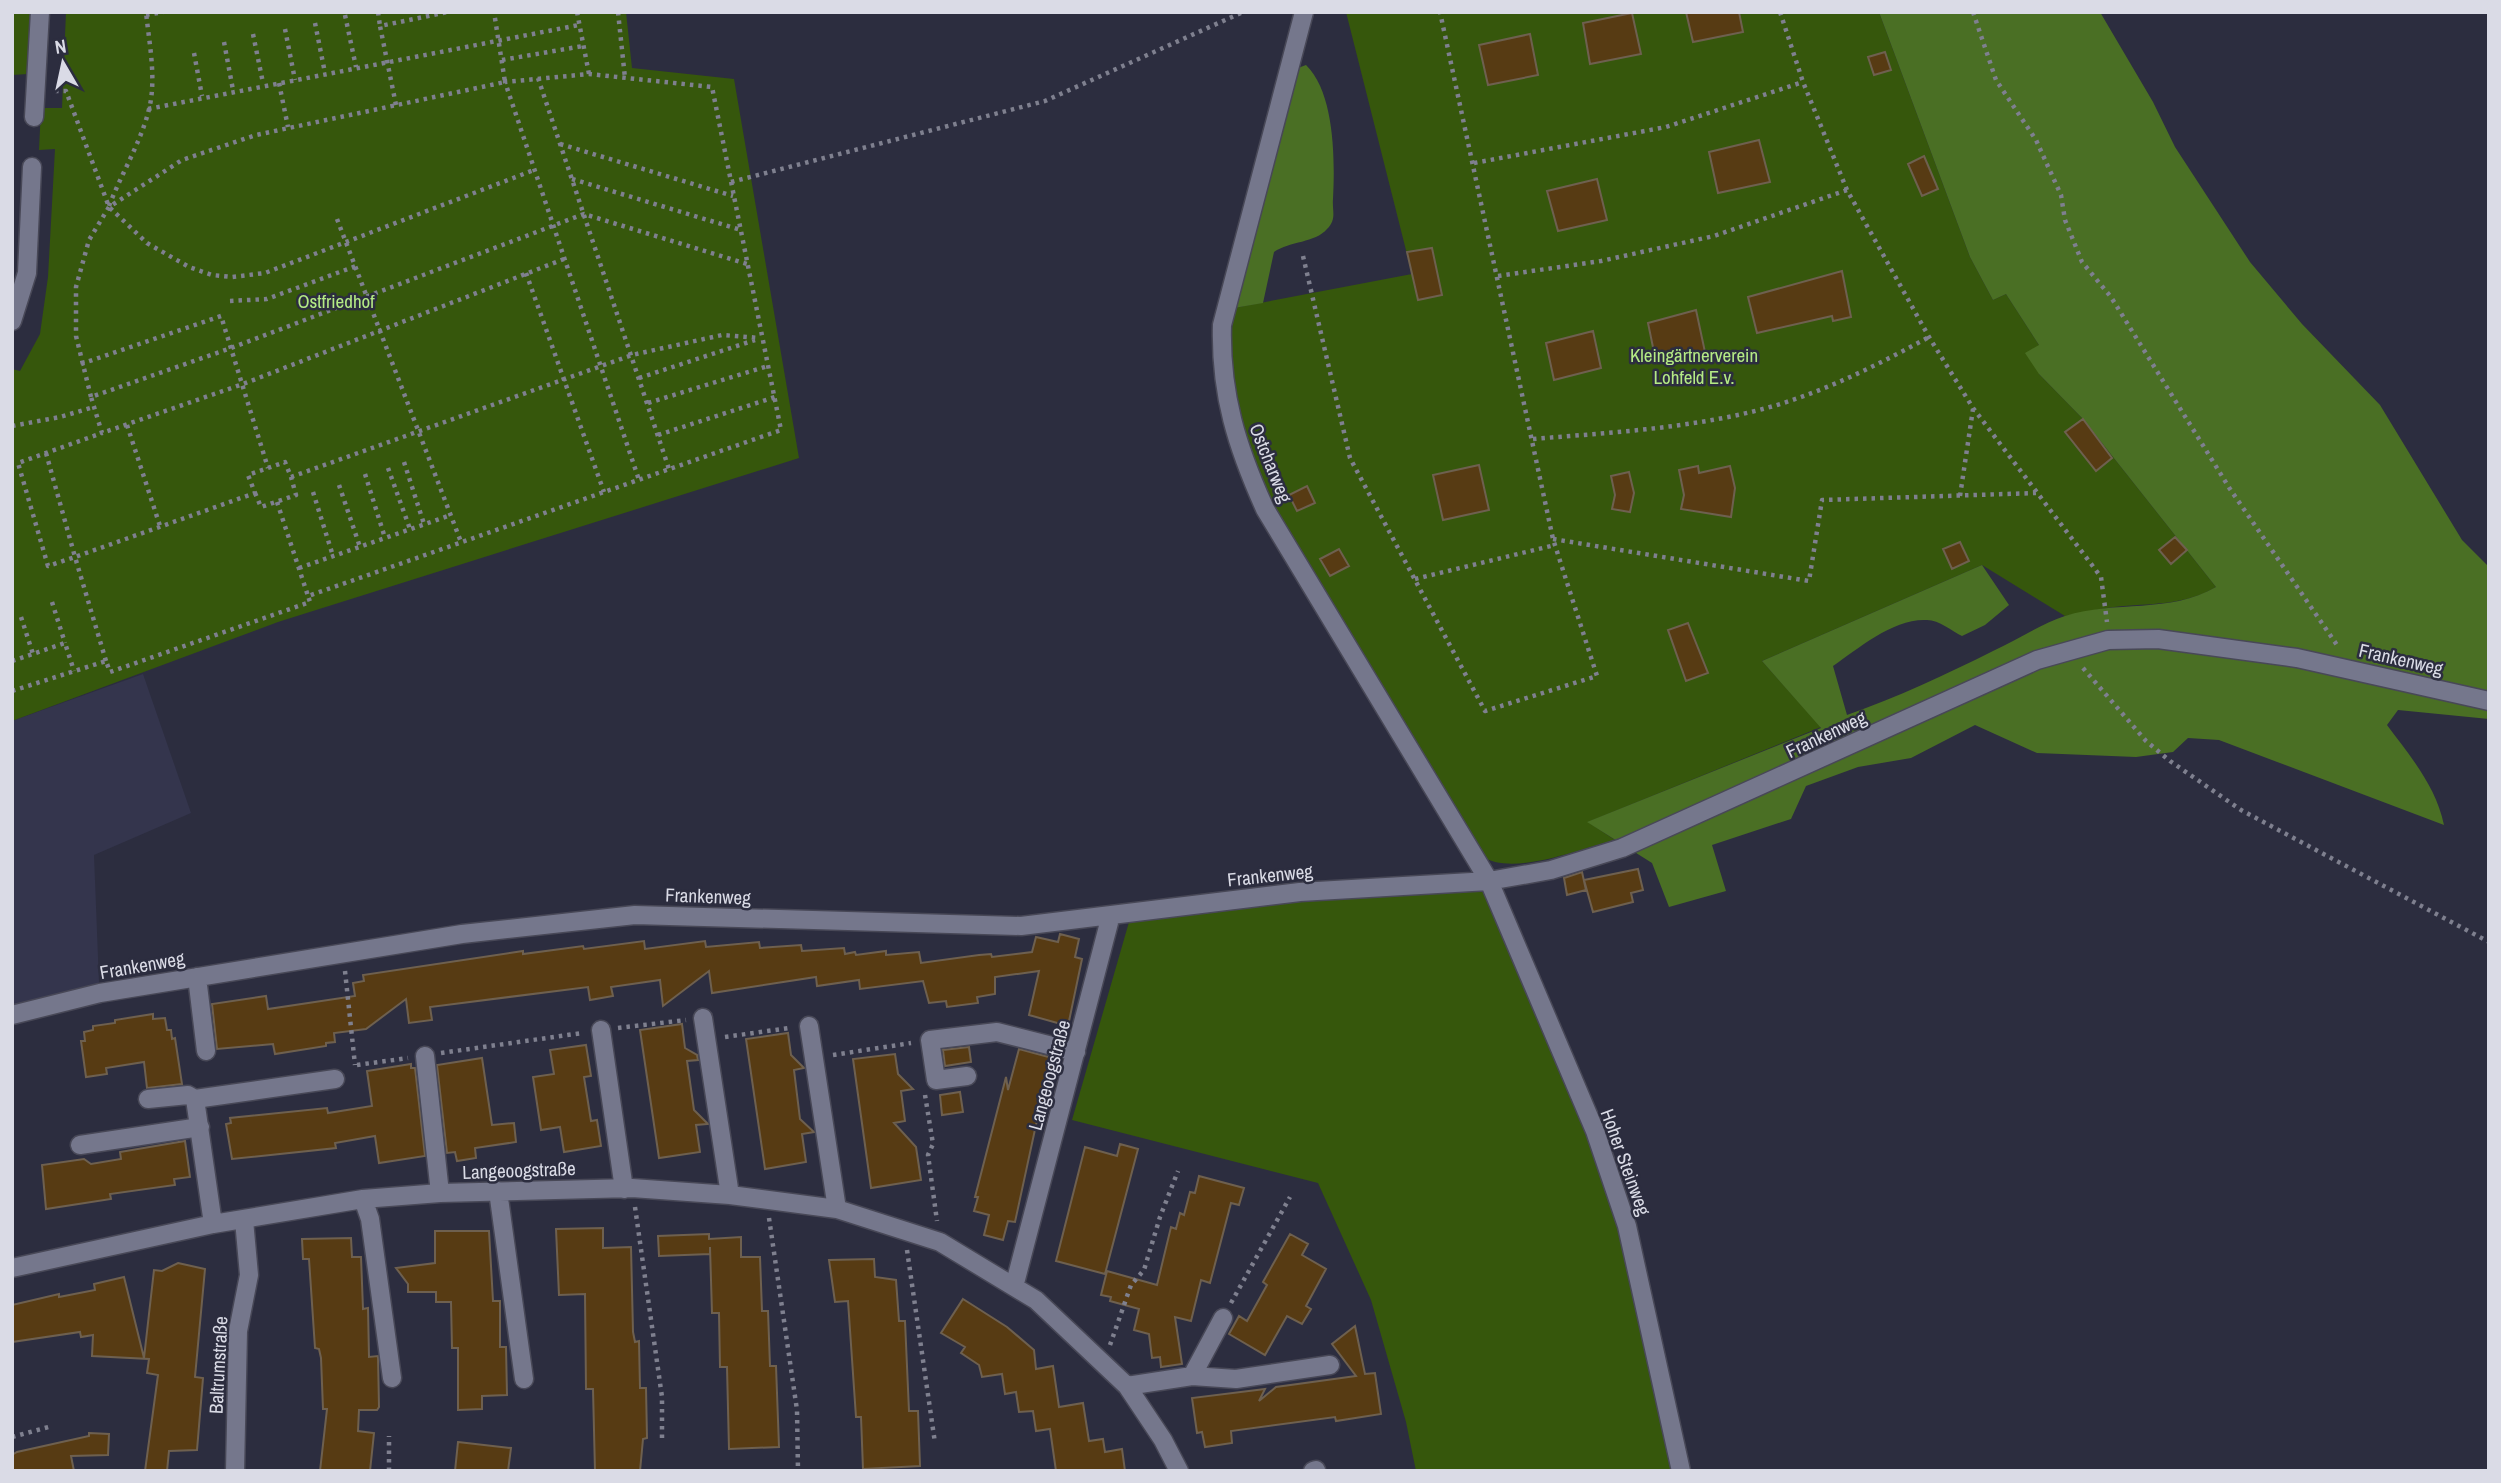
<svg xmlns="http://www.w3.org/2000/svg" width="2501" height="1483" font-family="'Archivo Narrow',sans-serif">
  <rect width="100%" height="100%" fill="#2c2d3f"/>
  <path fill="#34354d" d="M143,674l48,139 -97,42 5,128 -87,25v-287z"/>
  <path fill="#36570c" d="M12,12h21l-5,62 -16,1z
    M66,12h560l6,56 102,11 65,379 -521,164 -266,99v-352l8,2 20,-37 8,-57 7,-128 -16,1 2,-42h21z
    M1346,12h533l91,245 23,43 13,-6 33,51v29l44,45 133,168c-32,19 -66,16 -102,20 -16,2 -32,6 -49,9l-83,-51 -220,96 59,66 -233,95 27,18c-36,9 -102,37 -134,16l-203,-338 -27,-60 -14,-39 -8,-59 5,-52 178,-34z
    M1494,888l92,215 103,368h-273l-10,-49 -35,-122 -53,-117 -246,-63 57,-198 172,-24z"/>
  <path fill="#4a6f24" d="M1879,12h221l53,90 22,45 75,115 52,62 78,81 82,135 27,27v152l-91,-9 -11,15c23,31 49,61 57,100l-225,-85 -31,-2 -15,14 -37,5 -99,-4 -62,-28 -64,33 -53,9 -52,19 -15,33 -79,26 14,46 -57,16 -17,-44 -65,-41 234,-94 -59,-67 220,-96 27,40 -24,20 -23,11c-10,-5 -23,-16 -35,-16 -33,-2 -68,28 -94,46l14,49c51,-18 98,-40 146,-64 24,-11 48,-27 72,-35 50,-16 105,-2 151,-29l-133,-168 -44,-45 -14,-21 14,-8 -33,-51 -13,6 -23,-43z
    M1306,65c29,28 29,96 27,134 -1,12 4,20 -6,30 -12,14 -37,12 -53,23l-11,51 -29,5 64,-240z"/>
  <path fill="#573b13" stroke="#6e604f" stroke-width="2" d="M1686,12h53l4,20 -50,10z
    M1632,13l9,41 -51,10 -7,-41z
    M1530,34l8,41 -50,10 -9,-40z
    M1885,52l6,18 -17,5 -6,-18z
    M1759,140l11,42 -52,11 -9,-41z
    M1924,156l14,33 -16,7 -14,-32z
    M1597,179l10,41 -49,11 -11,-40z
    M1432,248l10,47 -24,5 -11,-48z
    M1842,271l9,46 -18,4 -1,-5 -75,17 -9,-36z
    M1696,310l9,42 -17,5 -2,-6 -31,6 -7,-34z
    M1593,331l8,37 -47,12 -8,-37z
    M2083,419l29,39 -16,13 -31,-39z
    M1479,465l10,45 -46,10 -10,-45z
    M1698,466l1,7 31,-7 5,22 -4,29 -50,-8 3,-14 -5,-25z
    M1629,472l5,21 -4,19 -18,-3 3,-14 -4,-19z
    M1307,486l8,17 -18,8 -8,-16z
    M2175,537l12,13 -16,14 -12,-14z
    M1960,542l9,19 -17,8 -9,-20z
    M1339,549l10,17 -19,10 -10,-17z
    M1688,623l20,50 -22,8 -18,-51z
    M1638,869l5,21 -12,3 2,9 -40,10 -9,-32z
    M1582,872l4,18 -19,5 -3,-17z
    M1060,934l19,5 -4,18 7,2 -14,67 -39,-11 10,-44 -44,6v17l-18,3 1,6 -31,4 -1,-6 -17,2 -6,-22 -63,8 -1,-9 -42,6 -1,-9 -104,16 -3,-22 -46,35 -3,-26 -49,7 2,9 -23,4 -2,-13 -158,20 2,13 -23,3 -3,-24 -40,30 -32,4 1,9 -9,1v3l-51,8 -2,-10 -56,5 -5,-45 54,-8 2,13 87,-13 -2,-13 11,-2 -1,-6 160,-24v3l60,-8 1,3 60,-8 1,8 60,-8 1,6 53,-5 1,6 41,-3 1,6 42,-3 1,6 10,-2 1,3 30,-4v4l33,-3 2,11 58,-8 12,-1 1,3 40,-5 4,-15 22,5z
    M153,1014v5l12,-1 2,12h4l1,9 3,-1 7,46 -35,4 -3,-26 -38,6 1,6 -21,3 -5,-36h4l-1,-9 9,-2v-4l22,-3v-3z
    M682,1024l3,24 12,7 1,5 -11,1 7,49 14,14 -12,1 4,27 -41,6 -19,-128z
    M788,1033l3,22 13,13 -10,2 6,49 14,13 -12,2 4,28 -41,7 -19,-130z
    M586,1045l5,31 -7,1 7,44 6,-1 4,26 -37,6 -4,-25 -19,3 -8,-53 21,-3 -4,-24z
    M969,1047l2,15 -26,4 -2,-16z
    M1019,1049l37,10 -13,53 -4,-1 -24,111 -7,-1 -5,19 -19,-5 5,-20 -15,-4 4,-14h-3l31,-120 2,13z
    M895,1054l3,20 15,15 -12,2 4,30 -11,2 22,24 5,33 -50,8 -18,-129z
    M482,1058l10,67 22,-2 2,19 -41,6 1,10 -19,3 -2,-9 -8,1 -10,-88z
    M411,1064v4h4l10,88 -46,7 -4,-27 -40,7 1,5 -104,11 -6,-35 5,-1 -1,-5 97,-10 1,5 44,-7 -5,-35z
    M960,1092l3,20 -21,3 -2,-20z
    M185,1141l5,36 -16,2 1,6 -65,9 1,5 -65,10 -4,-44 42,-6 7,5 30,-5 -1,-7z
    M1120,1144l18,5 -33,125 -49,-13 29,-114 32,9z
    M1199,1176l45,12 -5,17 -8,-2 -21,80 -9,-3 -10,41 -16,-4 7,47 -21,3 -1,-10 -8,1 -3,-24 -15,-4 5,-21 -29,-8 1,-4 -10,-2 6,-24 50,14 14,-58 5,2 4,-16 4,2 6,-23 5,1z
    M603,1228v20l28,-1 2,85 2,10 4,-1 1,47h6l1,50 -4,1 -3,32h-45l-2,-82h-7l-1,-95 -26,1 -3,-66z
    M435,1231h54l4,70h7v46h6l1,48 -25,1v13l-24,1v-62h-6l-1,-46h-15v-10h-28v-8l-12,-16 39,-5z
    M709,1234v5l32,-2v20h19l2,54h6l2,55h6l3,81 -50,2 -2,-82h-7l-1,-54h-7l-2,-66v7l-51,2 -1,-20z
    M1290,1234l18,10 -6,11 24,14 -20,37 5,3 -9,15 -15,-8 -22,39 -36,-21 10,-18 8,5 20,-36 -4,-3z
    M351,1238l1,19h9l2,52 5,-1 1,49 9,-1 1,51 -2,3h-18l-1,21 16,2 -4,38h-50l7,-62h-4l-2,-51 -2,-9 -4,-1 -6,-89h-6l-1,-20z
    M874,1259l1,18 21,3 3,41h6l4,90h9l2,55 -57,3 -2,-52h-5l-8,-116 -13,1 -6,-42z
    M178,1263l27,6 -10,108 8,1 -6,72 -28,1 -2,20h-22l13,-96 -11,-2 2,-14 -57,-3 1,-21 -12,2 -1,-5 -68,10v-37l47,-11v3l36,-7 -1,-6 30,-7 20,81 10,-88 8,1z
    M963,1299l44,28 27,23 2,19 17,-3 6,41 24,-4 6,38 14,-2 2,13 17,-3 3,22h-69l-6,-42 -14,2 -3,-20 -14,1 -3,-20 -11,2 -3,-20 -20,3 -3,-12 -18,-12 4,-6 -24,-14z
    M1355,1326l10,48 10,-1 6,41 -45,7 -1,-4 -104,14 1,12 -27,4 -3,-15 -5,1 -5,-35 73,-9 -6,12 17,-14 80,-11 -24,-32z
    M89,1433l20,1 -1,21 -37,1 3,15h-62v-16l5,-3 72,-16z
    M458,1442l53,6 -3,23h-53z"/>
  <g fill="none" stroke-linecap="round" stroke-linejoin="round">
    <g stroke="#484857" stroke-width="21">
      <path id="minor" d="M1304,12l-82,313c-2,69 15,122 43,184l224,372 106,250 32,95 54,245
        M34,117l6,-105
        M12,321l15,-48 5,-106
        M197,977l9,74
        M12,1015l88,-22 362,-59 173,-19 386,11 279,-34 189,-11 62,-11 71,-22 415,-188 71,-20 50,-1 139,19 192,43
        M703,1018l27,177
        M809,1026l28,183
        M601,1030l23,159
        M425,1056l15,137
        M967,1076l-31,4 -6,-40 67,-8 79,20
        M148,1099l40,-4 7,4
        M80,1145l120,-18
        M498,1191l26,188
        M363,1199l7,20 22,159
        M213,1224l-18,-125 140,-20
        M12,1268l201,-44 150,-25 77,-6 192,-5 98,7 107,14 103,33 96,58 91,86 36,54 16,31
        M1014,1287l97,-372
        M1192,1376l31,-58
        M1127,1386l65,-10 44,3 94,-14
        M235,1471l3,-140 11,-56 -5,-55
        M1313,1471l3,-1"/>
    </g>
    <path stroke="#7f808f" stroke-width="4.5" stroke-dasharray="3.5 5" stroke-linecap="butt" d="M378,12l2,14
      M577,12l12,62
      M618,12l7,66
      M1780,12l23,70 44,108 82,147 44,71 128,169 6,45
      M1973,12l23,68 40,60 25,55 4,25 17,42 29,35 119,192 109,159
      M146,15l17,-3
      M345,15l11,52
      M315,23l10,50
      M285,29l10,51
      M253,34l10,49
      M224,42l9,48
      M194,53l8,43
      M502,60l81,-14
      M538,78l131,391
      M279,83l9,44
      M55,91h11l43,116 38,36 42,24 23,8 20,2 33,-4 269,-103
      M396,105l-16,-79 68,-14
      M148,109l431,-84
      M560,144l173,52
      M1474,163l192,-36 137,-45
      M572,179l169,51
      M731,182l314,-81 198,-89
      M109,206c13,-34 33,-65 41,-101 6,-30 -1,-63 -4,-93
      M337,219l124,323
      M1303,256l47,202 135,253 112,-35 -44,-137 -113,-527
      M564,259l-321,125 -141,49 -11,-36 140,-49 353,-134 163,50
      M526,273l78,219
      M1498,276l103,-15 113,-25 133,-46
      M230,301l37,-2 89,-33
      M81,364l140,-48 47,152
      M639,378l116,-38
      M91,397l-15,-61v-49l13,-47 20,-33 73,-47 74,-25 249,-53 -11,-70
      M648,403l120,-37
      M127,425l33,101
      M12,426l48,-9 34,-10
      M658,435l117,-38
      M1533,439c72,-6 147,-10 218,-27 63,-15 121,-44 178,-75
      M46,453l29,104 -27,9 -30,-103 84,-30
      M404,462l20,62
      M388,468l22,61
      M365,474l20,64
      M339,485l21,62
      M313,492l20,64
      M255,493l6,14 35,-12 -5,-18
      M1960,496l13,-87
      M277,502l31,94
      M1553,539l256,42 13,-81 214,-7
      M299,568l152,-53
      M1415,579l140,-34
      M52,602l13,41
      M21,617l12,37
      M12,661l53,-18 9,28
      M106,661l-31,-104 180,-64 -7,-18 37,-13 6,15 341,-122 90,-20 38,3
      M2083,668l63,73 24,20 71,49 248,132
      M12,691l94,-30 4,11 200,-70 -2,-6c158,-55 315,-111 473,-166l-69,-343 -123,-13 -84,8 134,398
      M345,971l10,94
      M618,1028l68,-8
      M725,1037l64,-9
      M441,1053l141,-20
      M833,1055l78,-12
      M357,1065l51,-7
      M925,1095l8,49 -5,11 9,66
      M635,1207l27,190v41
      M769,1218l28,192 1,61
      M907,1250l28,193
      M1231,1303l59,-106
      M1110,1345l21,-60 13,-15 16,-53 18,-46
      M12,1437l40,-11
      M389,1471v-35"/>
    <use href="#minor" stroke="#75778c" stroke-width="18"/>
  </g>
  <g text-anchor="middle" stroke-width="5" stroke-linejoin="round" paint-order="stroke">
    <g font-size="19" fill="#b5eb85" stroke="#2c2d3f">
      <text x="336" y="308">Ostfriedhof</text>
      <text x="1694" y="362">Kleingärtnerverein<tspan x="1694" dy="22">Lohfeld E.v.</tspan></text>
    </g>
    <g font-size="19" fill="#dadbe6" stroke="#2c2d3f">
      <text transform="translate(1271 463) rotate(68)" y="7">Ostcharweg</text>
      <text transform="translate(2401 659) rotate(13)" y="7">Frankenweg</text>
      <text transform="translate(1826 734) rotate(-25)" y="7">Frankenweg</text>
      <text transform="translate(1270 875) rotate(-6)" y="7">Frankenweg</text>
      <text transform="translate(708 896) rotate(2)" y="7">Frankenweg</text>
      <text transform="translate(142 965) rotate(-10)" y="7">Frankenweg</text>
      <text transform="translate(1049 1075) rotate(-75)" y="7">Langeoogstraße</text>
      <text transform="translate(1626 1162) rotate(70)" y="7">Hoher Steinweg</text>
      <text transform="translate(519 1170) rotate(-2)" y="7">Langeoogstraße</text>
      <text transform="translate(218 1365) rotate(-87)" y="7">Baltrumstraße</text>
    </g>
  </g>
  <rect width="2501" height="1483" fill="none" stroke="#dadbe6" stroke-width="28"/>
  <g transform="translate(63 63) rotate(351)" stroke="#2c2d3f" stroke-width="5" paint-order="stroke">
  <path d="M0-5L12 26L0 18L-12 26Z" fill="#dadbe6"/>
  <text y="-10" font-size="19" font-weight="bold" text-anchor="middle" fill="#dadbe6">N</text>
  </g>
</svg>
